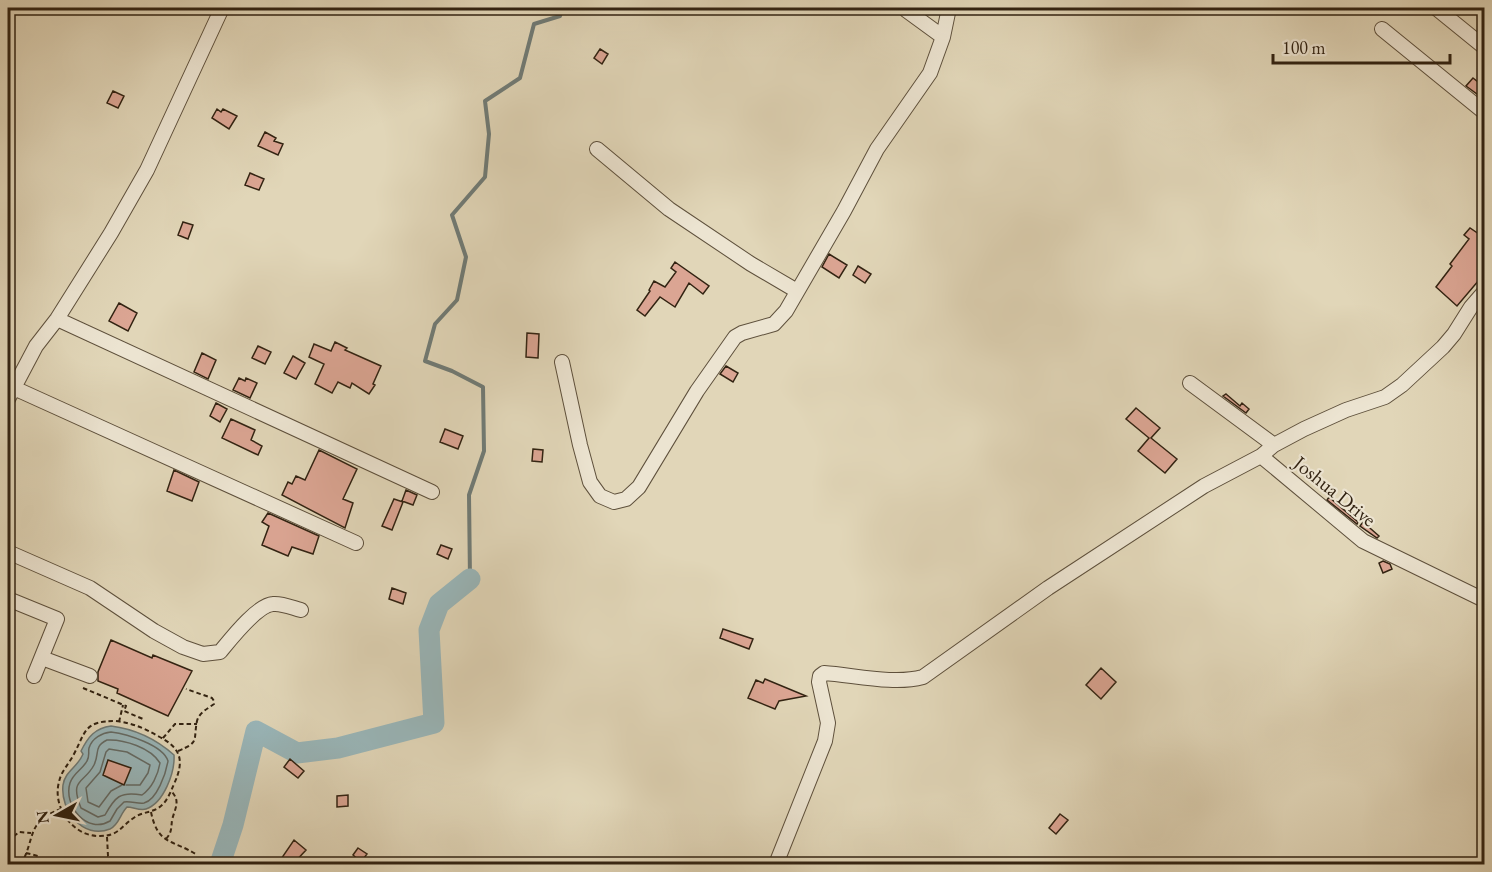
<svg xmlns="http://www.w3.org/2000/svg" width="1492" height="872" font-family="'EB Garamond',serif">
  <rect width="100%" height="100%" fill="#e1d6b8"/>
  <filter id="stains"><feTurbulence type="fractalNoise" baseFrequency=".00333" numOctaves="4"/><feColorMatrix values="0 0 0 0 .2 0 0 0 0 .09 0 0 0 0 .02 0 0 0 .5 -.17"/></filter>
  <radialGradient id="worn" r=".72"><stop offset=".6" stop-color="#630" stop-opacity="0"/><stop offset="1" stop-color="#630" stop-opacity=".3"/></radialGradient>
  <path fill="#99b6b9" stroke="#707b76" stroke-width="1.5" d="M111,726c24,3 45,13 63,29 1,17 -10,48 -28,54 -6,2 -13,-2 -19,-2 -7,7 -8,18 -17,22 -27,11 -50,-19 -47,-44 2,-14 15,-18 20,-31l-2,-3c7,-14 14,-23 30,-25z"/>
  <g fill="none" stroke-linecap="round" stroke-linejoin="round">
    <path stroke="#666c66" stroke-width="1.5" d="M111,732c16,2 52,13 57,29 -2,12 -11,39 -24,42 -6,1 -13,-2 -20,-1l-7,7 -7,12c-23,14 -47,-16 -40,-38 3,-10 12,-13 17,-22 3,-5 1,-9 2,-13 3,-10 13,-15 22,-16z
      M107,740c17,-1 44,8 53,23 -2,12 -8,25 -18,32 -22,-4 -27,2 -37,20l-7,2 -17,-9c-12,-30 3,-24 13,-43 6,-12 -1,-18 13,-25z
      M122,785l-11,6 -12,16 -11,-5 -2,-14 14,-16 6,-20 3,-3 18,3 23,13 -2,8 -8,12h-14"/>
    <path stroke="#707b76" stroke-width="4" d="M470,579l-1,-84 15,-44 -1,-64 -31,-16 -27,-10 10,-37 22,-24 9,-43 -14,-42 33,-38 4,-43 -4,-33 35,-23 14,-54 26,-8 2,-8"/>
    <path stroke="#99b6b9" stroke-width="21" d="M220,864l13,-39 23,-94 41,22 41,-5 96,-25 -5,-93 10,-26 31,-25"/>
  </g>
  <path fill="#dba593" stroke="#322312" stroke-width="1.5" d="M600,49l8,5 -6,10 -8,-6z
    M1473,78l10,8 -6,8 -11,-8z
    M113,91l11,5 -6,12 -11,-5z
    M217,109l4,3 2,-3 14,7 -8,13 -17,-11z
    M265,132l11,6 -2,3 9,3 -5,11 -20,-9z
    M250,173l14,6 -5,11 -14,-5z
    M183,222l10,3 -5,14 -10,-4z
    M1485,227v46l-28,33 -21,-19 16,-21 -2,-2 19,-25 -5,-4 6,-7 9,6z
    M829,254l18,11 -8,13 -17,-11z
    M675,262l34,24 -6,8 -14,-11 -14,24 -15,-10 -15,19 -8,-6 13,-19 -1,-1 5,-9 11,6 11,-15 -5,-4z
    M858,266l13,8 -6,9 -12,-8z
    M119,303l18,10 -9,18 -19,-10z
    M527,333l12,1 -1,24 -12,-1z
    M335,342l12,6 -2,2 36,16 -8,18 2,1 -6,9 -17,-11 -2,5 -12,-6 -6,11 -17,-9 9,-20 -15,-7 5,-13 17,7z
    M258,346l13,6 -6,12 -13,-6z
    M202,353l14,7 -8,19 -14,-7z
    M293,356l12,7 -9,16 -12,-6z
    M726,366l12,7 -5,9 -13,-8z
    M239,378l6,3 1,-3 11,5 -7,15 -17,-8z
    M1226,394l14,12 2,-3 7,6 -3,4 -23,-17z
    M216,403l11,6 -7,13 -10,-6z
    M1136,408l24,20 -9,10 26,21 -12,14 -27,-22 11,-13 -23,-19z
    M231,419l24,11 -4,10 11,6 -4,9 -36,-17z
    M445,429l18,7 -5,13 -18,-7z
    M533,449l10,1 -1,12 -10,-1z
    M319,450l38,19 -14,30 10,4 -8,25 -63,-33 6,-13 4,2 4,-8 9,4z
    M174,470l25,12 -7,19 -25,-10z
    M406,490l11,5 -4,10 -11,-4z
    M1329,497l29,25 -1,2 -30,-24z
    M394,499l9,3 -11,28 -10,-4z
    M268,513l51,23 -6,18 -21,-7 -4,9 -26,-11 7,-19 -7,-4z
    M1363,522l16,14 -2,2 -17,-12z
    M441,545l11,4 -4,10 -11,-5z
    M1383,561l7,3 2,5 -9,4 -4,-10z
    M392,588l14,5 -3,11 -14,-5z
    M723,629l30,10 -4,10 -29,-11z
    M111,640l41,18 1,-3 39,16 -24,45 -51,-23 1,-4 -20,-8v-9z
    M1101,668l15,14 -15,17 -15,-14z
    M765,679l41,17 -27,5 -4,8 -27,-11 8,-18 7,3z
    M290,759l14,12 -6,7 -14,-11z
    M108,760l23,8 -7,17 -21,-10z
    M348,795v11l-11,1v-11z
    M1060,814l8,6 -12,14 -7,-6z
    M294,840l12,10 -13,14h-6l-6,-5z
    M358,848l9,6 -6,8 -8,-7z"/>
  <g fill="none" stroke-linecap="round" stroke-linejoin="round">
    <g stroke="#5e503c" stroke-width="16">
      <path id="minor" d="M1436,8l48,39
        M906,10l37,27
        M1382,29l102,83
        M597,149l72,60 82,55 46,27
        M57,319l375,173
        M562,362l18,83 10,37 10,14 14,6 12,-3 13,-12 58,-96 38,-54 7,-4 32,-9 12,-13 58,-100 33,-62 53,-76 13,-36 6,-29
        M1190,383l84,62
        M14,388l342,155
        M8,399l28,-53 21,-27 54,-86 36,-63 75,-162
        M1261,456l102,85 121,59
        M8,552l82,36 64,43 29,16 20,7 17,-2c10,-12 37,-47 53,-48 9,-1 20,4 28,6
        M8,599l49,20 -23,57
        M42,658l48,18
        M776,864l49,-123 3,-18 -9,-41 1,-6 4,-3c30,2 70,12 99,4l125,-89 156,-102 57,-30 13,-11 30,-16 42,-19 39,-13 17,-12 41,-38 11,-13 17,-27 13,-15"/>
    </g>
    <path stroke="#322312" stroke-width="2" stroke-dasharray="4.5 3" stroke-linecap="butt" d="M83,688l43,18 -2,5 19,8
      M116,721c16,2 28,7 42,15 23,12 27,24 16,48 -3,7 -6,15 -11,20 -8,9 -19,7 -28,13 -14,9 -16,19 -35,19 -27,1 -48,-29 -41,-54 2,-11 10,-18 15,-28 12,-23 10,-33 42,-33z
      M119,722l4,-17
      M163,738l12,-14h22
      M178,751c22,-9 15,-10 19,-30 2,-8 10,-12 17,-17v-3l-2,-3 -26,-9
      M151,812c7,34 22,27 46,43
      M107,837l1,19 6,8
      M166,839c6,-7 5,-10 6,-19 3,-12 9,-19 -1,-29
      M8,841l11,-9 12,1
      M26,853l12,3
      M790,860l12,4
      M96,862l9,2 5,-2
      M21,864c15,-25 4,-42 40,-55"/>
    <use href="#minor" stroke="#ece4d1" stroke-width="14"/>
  </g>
  <g text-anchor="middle" stroke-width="4.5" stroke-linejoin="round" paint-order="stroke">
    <g font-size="20" fill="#322312" stroke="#ece4d1">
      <text transform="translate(1335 491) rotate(39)" y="7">Joshua Drive</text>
    </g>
  </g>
  <rect width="1492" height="872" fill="none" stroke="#e1d6b8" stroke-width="30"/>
  <rect x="9" y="9" width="1474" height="854" fill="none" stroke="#322312" stroke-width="3"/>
  <rect x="15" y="15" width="1462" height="842" fill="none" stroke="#322312" stroke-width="1.5"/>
  <g transform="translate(57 815) rotate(261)" stroke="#ece4d1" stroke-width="4.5" paint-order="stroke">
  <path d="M0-4.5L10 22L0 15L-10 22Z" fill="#322312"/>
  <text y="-9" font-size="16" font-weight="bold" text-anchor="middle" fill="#322312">N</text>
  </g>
  <path d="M1273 54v9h177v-9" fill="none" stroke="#322312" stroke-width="3"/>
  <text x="1282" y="54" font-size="18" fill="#322312" stroke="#ece4d1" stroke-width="4.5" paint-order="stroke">100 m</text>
  <rect width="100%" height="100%" filter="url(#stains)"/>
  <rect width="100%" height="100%" fill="url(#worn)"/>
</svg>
